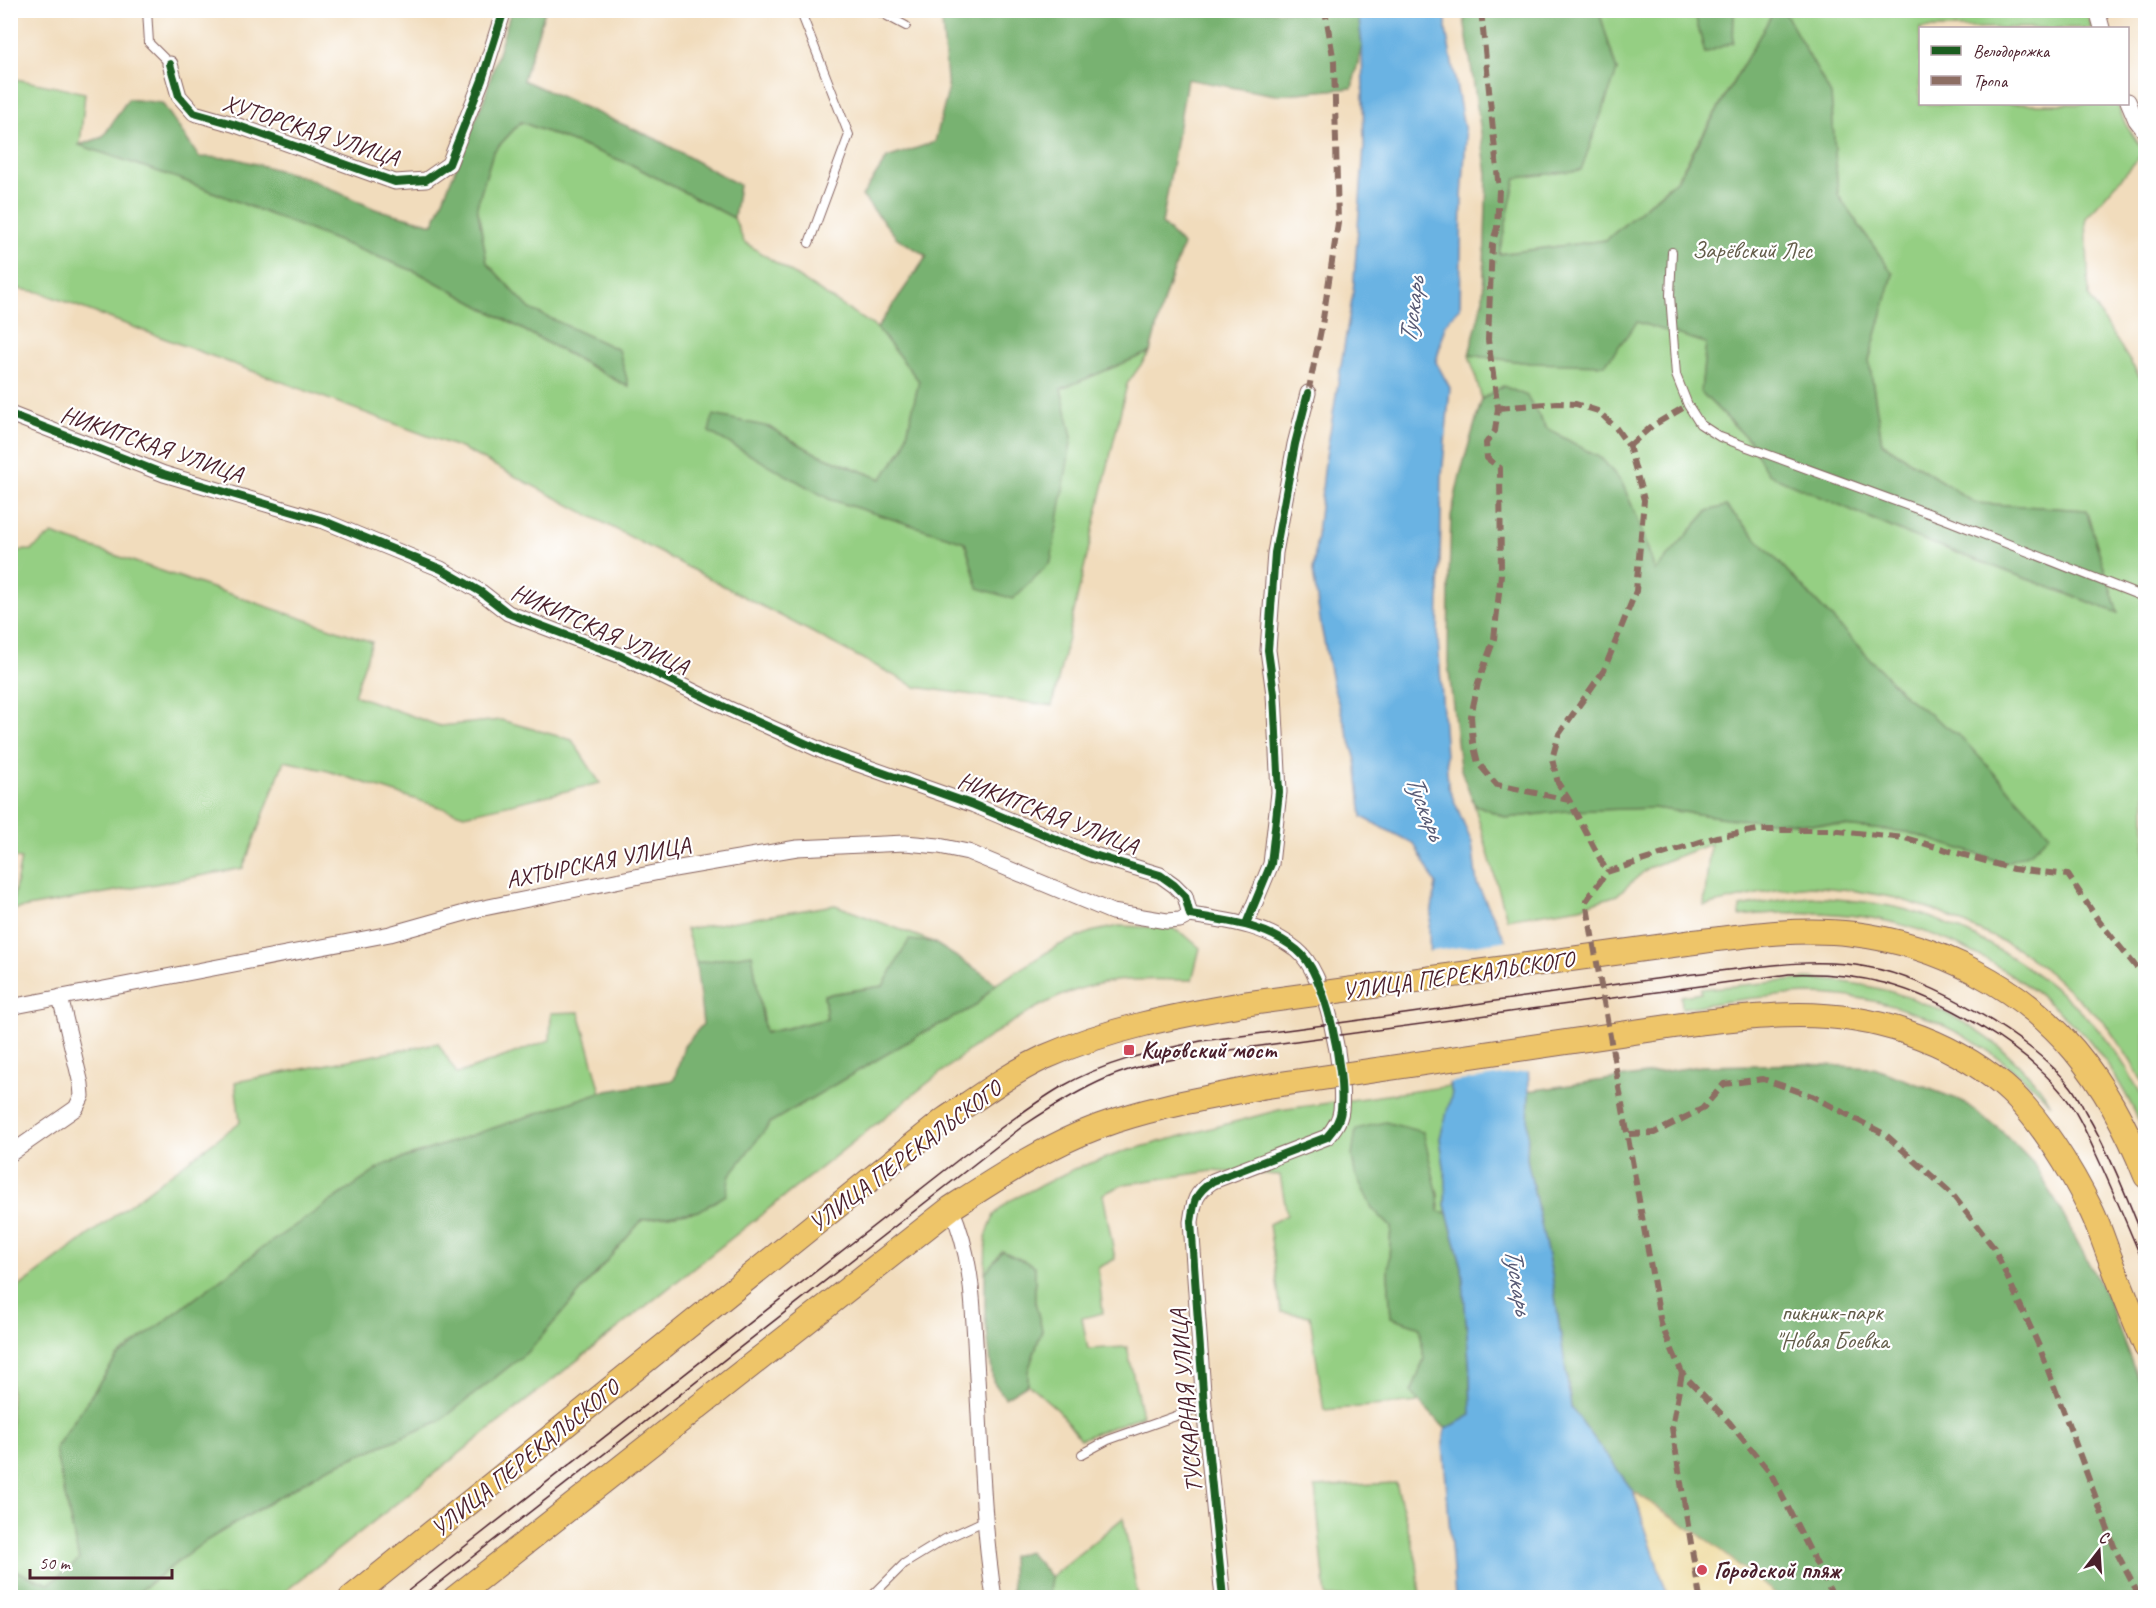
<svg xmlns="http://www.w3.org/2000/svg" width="2156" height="1608" font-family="Caveat,sans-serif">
  <rect width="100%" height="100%" fill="#fff"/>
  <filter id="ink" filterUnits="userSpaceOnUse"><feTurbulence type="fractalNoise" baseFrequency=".0167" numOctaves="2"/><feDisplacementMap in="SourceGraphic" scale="12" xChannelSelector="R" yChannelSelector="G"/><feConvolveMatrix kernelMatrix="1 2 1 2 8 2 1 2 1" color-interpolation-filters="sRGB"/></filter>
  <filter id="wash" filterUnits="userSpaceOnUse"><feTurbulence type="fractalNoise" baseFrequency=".008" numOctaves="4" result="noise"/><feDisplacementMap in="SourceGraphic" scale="24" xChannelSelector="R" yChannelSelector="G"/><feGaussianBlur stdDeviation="1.35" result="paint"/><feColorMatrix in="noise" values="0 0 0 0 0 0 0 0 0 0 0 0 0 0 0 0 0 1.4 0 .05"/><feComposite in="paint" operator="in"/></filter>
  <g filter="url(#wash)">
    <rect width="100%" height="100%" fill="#f1dcbc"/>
    <path fill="#95cf83" stroke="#707757" stroke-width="1.5" d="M1599,11h95l11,42 28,-11 1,-31h40l-97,168 -71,61 -108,14 18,-76 101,-107z
      M1784,11h302l6,17h-172v76h197l9,21 18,27 -58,66 3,79 56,88v701l-15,-26 -25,-37 -54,-49 -34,-26 -83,-38 -38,-12 -45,-8 -40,-4 -36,4 -71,16 6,-62 -62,24 -31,27 -37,12 -73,12 -33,-115 33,14 58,-7 89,-3 80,11 98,6 75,7 97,31 -42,-125 -56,-41 -180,-191 -18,5 -53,60 -16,-49 -17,-39 -20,-24 -56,-31 -19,-32 -24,-10 -21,13 -13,-44 62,8 106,-41 69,21 -5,49 49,49 18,33 134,58 216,81 -32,-103 -111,-7 -93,-60 -13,-83 24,-86 -55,-79 -7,-100z
      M11,78l74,15 -5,52 100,34 239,94 209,114 -9,-37 -89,-41 -43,-46 -10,-57 16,-54 28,-30 111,43 102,53 10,24 133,86 42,53 -15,66 -22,32 -67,-26 -46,-26 60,72 136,43 13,45 94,-150 -11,-48 89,-37 -23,32 -75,322 -136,-19 -453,-238 -424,-157 -28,-4z
      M52,534l320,108 -18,53 86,31 61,-6 71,20 28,43 -136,32 -136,-44 -44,-10 -41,107 -232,42 10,-51 -10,-2 -1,-183 6,-49 -5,-18v-56l20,-1z
      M1811,897c41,3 82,6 121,21 78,30 161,86 200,161 4,7 11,16 13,24 3,9 1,23 0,32 -13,-32 -33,-67 -55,-94 -7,-9 -18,-17 -26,-25 -59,-54 -134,-93 -215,-101 -36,-4 -72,-3 -109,1v-9l40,-7z
      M835,905l98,37 -24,-1 -26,45 -59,9 3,24 -62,14 -13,-79 -56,9 -10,-34z
      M1119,926l53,2 14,8 14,12 -8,32c-27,0 -56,-2 -83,2 -51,7 -95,39 -137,66l-694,549 -147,1 73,-56 120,-72 116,-49 90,-71 112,-130 57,-9 72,-89 148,-87 55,-28 22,-23 61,-38 34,-14z
      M1807,979c94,3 191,44 244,125 -63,-66 -150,-110 -242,-110 -43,1 -85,8 -127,14l-1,-12 20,-3v-4z
      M579,1012l22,80 -215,72 -121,82 -148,111 -62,92 24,111 -30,24 -38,-15v-276l229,-171 -5,-40 203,-39 19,31 93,-34 1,-27z
      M1450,1086l2,8 -12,44 6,43 -1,24 2,8 -8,-2 -1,-16 -16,-63 -50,76 19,19 -3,47 3,43 29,10 4,32 -13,34 9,9 -96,8 -14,-94 -29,-4 -12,-88 18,-9 -7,-40 -68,-4 -87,13 -22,10 12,65 -17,9 5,45 -21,5 6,31 39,-2 15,69 -62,23 -22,-29 -30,-26v-13l14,-41 -7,-28v-36l-50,7 1,-36 8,-22 15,-14 65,-32 52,-18 153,-41z
      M1396,1483l21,79 3,35h-94l-11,-110z
      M1123,1518l15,79 -90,1 3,-21z"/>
    <path fill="#78b271" stroke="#61684e" stroke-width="1.5" d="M511,11h34l-22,69 133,59 83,46 -5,33 -102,-53 -111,-43 -28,30 -16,54 10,57 43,46 89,41 10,37 -210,-114 -239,-94 -101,-34 24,-8 25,-38 34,4 37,54 35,1 73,20 68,31 58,15 51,-125z
      M941,11h417l4,34 -10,43 -77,7 -88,-16 -25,145 21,21 -18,51 -15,56 -89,37 11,48 -21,125 -38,37 -35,-11 -13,-46 -136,-43 -120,-67 4,-17 56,12 46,26 66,26 23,-31 15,-67 -42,-53 50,-72 -30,-18 -35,-42 25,-38 48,-16 13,-51z
      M1463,11h136l18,60 -36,99 -65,8 -17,76 107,-14 72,-61 96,-168h10l47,84 7,100 55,79 -24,86 13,83 93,60 111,7 32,103 -216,-81 -134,-58 -18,-33 -49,-49 5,-49 -69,-21 -32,43 -75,-2 -61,-8 14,-56 4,-125z
      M1694,11h40l-1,31 -28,11z
      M1503,386l24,10 19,32 56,31 20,24 17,39 16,49 53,-60 18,-5 180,191 56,41 88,96 -19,18 -26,11 -98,-31 -75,-7 -98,-6 -80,-11 -89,3 -58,7 -33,-14 -14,-37 -12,-104 1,-83 2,-64 9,-41 22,-76z
      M909,940l24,2 46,29 17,13 -22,23 -55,28 -148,87 -41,53 -4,20 -27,16 -57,9 -112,130 -90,71 -116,49 -120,72 -73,55h-120v-28l38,15 30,-24 -24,-111 62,-92 148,-111 121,-82 215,-72 73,-12 10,-34 19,-22 -7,-61 56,-9 13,79 62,-14 -3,-24 59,-9z
      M1807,1064l67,4 88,33 41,31 30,31 19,31 55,104 38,99v200h-477l-35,-106 -62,-84 -19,-132 -25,-116 2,-68 172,-25z
      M1385,1122l38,10 15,63 1,16 8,2 15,54 8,107 1,42 -25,13 -35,-36 13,-34 -4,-32 -29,-10 -3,-43 3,-47 -19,-19 -17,-35 -3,-17 4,-27z
      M1002,1251l33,15v36l7,28 -14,41v13l-23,14 -12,-17 -8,-66v-42z
      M1028,1551l23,26 -3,20h-36l-1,-41z"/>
    <path fill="#eeda9e" stroke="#9c7c64" stroke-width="1.5" d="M1633,1491l77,51 68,55h-110z"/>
    <path fill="#6bb3e3" stroke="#5a6987" stroke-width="1.5" d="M1358,11h88v19l20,108 -4,60 -2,110 -14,15 -10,39 14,26 -8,88 -4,163 10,147 24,57 5,41 33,65 17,75 2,67 -2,68 25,116 19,132 62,84 35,106h-213l-12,-154 3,-14 25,-14 -1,-41 -8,-107 -17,-62 1,-24 -6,-43 12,-45 -21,-73 -2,-92 7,-44 -22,-40 -52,-27 -6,-57 -23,-74 -12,-60 -8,-55 12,-109 28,-169 11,-146 -2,-102z"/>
    <path fill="#f1dcbc" d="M1509,940l4,9 17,74 1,48 -85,12 -18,-62 -2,-69z"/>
  </g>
  <g filter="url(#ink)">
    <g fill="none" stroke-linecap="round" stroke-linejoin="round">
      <g stroke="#84615e" stroke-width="10">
        <path id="service" d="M147,10l2,33 21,21
          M800,10l49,125 -40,108
          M876,10l30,16
          M1672,252l-2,43 6,80 12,30 12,19 20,13 227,83 199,78
          M1082,1454l26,-14 96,-34
          M870,1598l34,-34 41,-25 41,-19"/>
      </g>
      <g stroke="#84615e" stroke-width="17">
        <path id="minor" d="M2097,10l5,18
          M170,64l9,32 15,17 39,11 162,58 31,-2 23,-16 33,-84 22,-70
          M2128,101l8,19 10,13
          M10,414l154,60 160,47 117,48 40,23 27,21 113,43 106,52 100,45 147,52 117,49 69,21 14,10 11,11 5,19
          M1190,915c39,6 76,10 107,35 30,24 48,122 44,160 -1,11 -7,19 -14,27l-114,44c-18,12 -19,20 -22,41l13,184 19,192
          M1246,924l25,-60 8,-72 -5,-98 -6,-44 7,-97 20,-109 13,-51
          M10,1007l380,-73 89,-25 195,-40 123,-21 108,-5 34,3 29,6 144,60 55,9 13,-1 10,-5
          M10,1154l66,-46 6,-12 -1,-12 -21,-87
          M951,1208c22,49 22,100 25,152 5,79 6,160 18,238"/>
      </g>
      <g stroke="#84615e" stroke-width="26">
        <path id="primary" d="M1687,943c55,-7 111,-16 167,-9 83,10 166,52 220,116 30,36 55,83 72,126
          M1695,1023c34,-4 69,-8 104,-8 74,0 148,23 205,71 35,30 68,85 88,126 8,17 13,34 20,51 11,28 22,56 34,84
          M351,1598l593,-478c33,-22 65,-46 101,-63 63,-28 130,-41 198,-53
          M455,1598l496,-390c48,-31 95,-62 149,-82 52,-19 107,-28 161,-39"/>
      </g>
      <use href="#service" stroke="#fff" stroke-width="8"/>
      <use href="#minor" stroke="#fff" stroke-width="15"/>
      <use href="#primary" stroke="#eec569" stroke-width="24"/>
      <path stroke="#4a1f2b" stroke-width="1.5" d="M399,1598l564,-442c32,-23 64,-49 98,-69 43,-25 92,-36 140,-46 139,-17 278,-38 417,-57 39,-5 79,-11 119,-15 43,-5 87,-10 130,-2 62,10 166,71 204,120 6,8 10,16 14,24 25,42 43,89 61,134
        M420,1598l603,-472c27,-18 54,-35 84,-48 30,-13 62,-18 94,-24l588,-80c32,-1 63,1 95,9 58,15 139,63 177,109 15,17 25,40 34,60 18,38 34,78 51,117"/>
      <g stroke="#84615e" stroke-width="26" stroke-linecap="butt">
        <path id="primary-bridge" d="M1243,1004l444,-61
          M1261,1087l434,-64"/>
      </g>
      <use href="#primary-bridge" stroke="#eec569" stroke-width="24"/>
      <path stroke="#8d6e63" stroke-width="6" stroke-dasharray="12 6" stroke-linecap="butt" d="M1481,10l18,180 -2,38 -5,16 -4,96 10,68 -3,23 -9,12 1,15 13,10 1,106 -7,65 -16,44 -7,33 2,27 5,20 19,22 72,15 38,72
        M1308,393l14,-68 16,-102 -4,-161 -9,-52
        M1498,408l59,-5 19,1 22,7 18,17 13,18 15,54 -8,91 -32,79 -45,64 -7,25 6,24 11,17
        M1629,446l23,-20 36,-21
        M1629,1134l25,-1 48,-24 22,-25 39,-5 49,17 74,39 66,59 42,54 45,98 76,203 25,49
        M1682,1373l-10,55 28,170
        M1834,1598l-63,-124 -42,-52 -47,-49 -21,-49 -75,-423 21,-29 109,-35 41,-7h72l76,8 108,31 55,6 30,45 48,59"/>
      <g stroke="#fff" stroke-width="11">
        <path id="cycleway" d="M170,64l9,32 15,17 39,11 162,58 31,-2 23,-16 33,-84 22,-70
          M10,414l154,60 160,47 117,48 40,23 27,21 113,43 106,52 100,45 147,52 117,49 69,21 14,10 11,11 5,19c39,6 76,10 107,35 30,24 48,122 44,160 -1,11 -7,19 -14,27l-114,44c-18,12 -19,20 -22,41l13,184 19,192
          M1246,924l25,-60 8,-72 -5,-98 -6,-44 7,-97 20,-109 13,-51"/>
      </g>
      <use href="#cycleway" stroke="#1b5e20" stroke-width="8"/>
    </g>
  </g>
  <g fill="#d1495b" stroke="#fff" stroke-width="2">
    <rect x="1123" y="1044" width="12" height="12" rx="3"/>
    <circle cx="1702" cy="1570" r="6"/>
  </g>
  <g text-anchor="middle" stroke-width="4.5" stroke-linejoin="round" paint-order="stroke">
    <g font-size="24" fill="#4a1f2b" stroke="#fff">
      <text transform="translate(311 130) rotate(18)" y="8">ХУТОРСКАЯ УЛИЦА</text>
      <text transform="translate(152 444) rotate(19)" y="8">НИКИТСКАЯ УЛИЦА</text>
      <text transform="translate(600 629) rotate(24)" y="8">НИКИТСКАЯ УЛИЦА</text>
      <text transform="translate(1048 813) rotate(21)" y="8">НИКИТСКАЯ УЛИЦА</text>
      <text transform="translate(598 862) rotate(-11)" y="8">АХТЫРСКАЯ УЛИЦА</text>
      <text transform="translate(1458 975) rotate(-8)" y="8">УЛИЦА ПЕРЕКАЛЬСКОГО</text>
      <text transform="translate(905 1156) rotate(-37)" y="8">УЛИЦА ПЕРЕКАЛЬСКОГО</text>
      <text transform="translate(1186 1401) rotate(-95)" y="8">ТУСКАРНАЯ УЛИЦА</text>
      <text transform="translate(525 1458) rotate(-39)" y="8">УЛИЦА ПЕРЕКАЛЬСКОГО</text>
    </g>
    <g font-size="24" fill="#645d4a" stroke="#fff">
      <text x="1752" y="258">Зарёвский Лес</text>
      <text x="1832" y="1320">пикник-парк<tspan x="1832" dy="28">"Новая Боевка</tspan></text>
    </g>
    <g font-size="24" font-weight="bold" fill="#4a1f2b" stroke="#fff" text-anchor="start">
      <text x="1141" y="1058">Кировский мост</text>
      <text x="1714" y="1578">Городской пляж</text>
    </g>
    <g font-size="26" font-style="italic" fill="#575a75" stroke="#fff">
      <text transform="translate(1411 310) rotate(-82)" y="9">Тускарь</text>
      <text transform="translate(1426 807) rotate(69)" y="9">Тускарь</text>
      <text transform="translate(1519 1281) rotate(81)" y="9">Тускарь</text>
    </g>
  </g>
  <rect width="2156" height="1608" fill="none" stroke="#fff" stroke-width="36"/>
  <rect x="1919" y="27" width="210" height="78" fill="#ffffff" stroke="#b7a5aa" stroke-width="1.5"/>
  <rect x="1931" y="46" width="30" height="9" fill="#1b5e20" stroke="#b7a5aa" stroke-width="1.5"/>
  <text x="1973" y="57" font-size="18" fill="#4a1f2b">Велодорожка</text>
  <rect x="1931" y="76" width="30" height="9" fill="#8d6e63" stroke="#b7a5aa" stroke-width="1.5"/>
  <text x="1973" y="87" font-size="18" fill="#4a1f2b">Тропа</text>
  <g transform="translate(2099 1551) rotate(17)" stroke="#ffffff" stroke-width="4.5" paint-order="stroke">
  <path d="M0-4.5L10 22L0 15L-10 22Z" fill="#4a1f2b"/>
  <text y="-9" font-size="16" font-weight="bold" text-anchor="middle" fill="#4a1f2b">С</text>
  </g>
  <path d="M30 1569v9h142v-9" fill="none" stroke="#4a1f2b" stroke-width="3"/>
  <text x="39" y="1569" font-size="18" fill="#4a1f2b" stroke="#ffffff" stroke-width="4.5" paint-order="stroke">50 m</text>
</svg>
